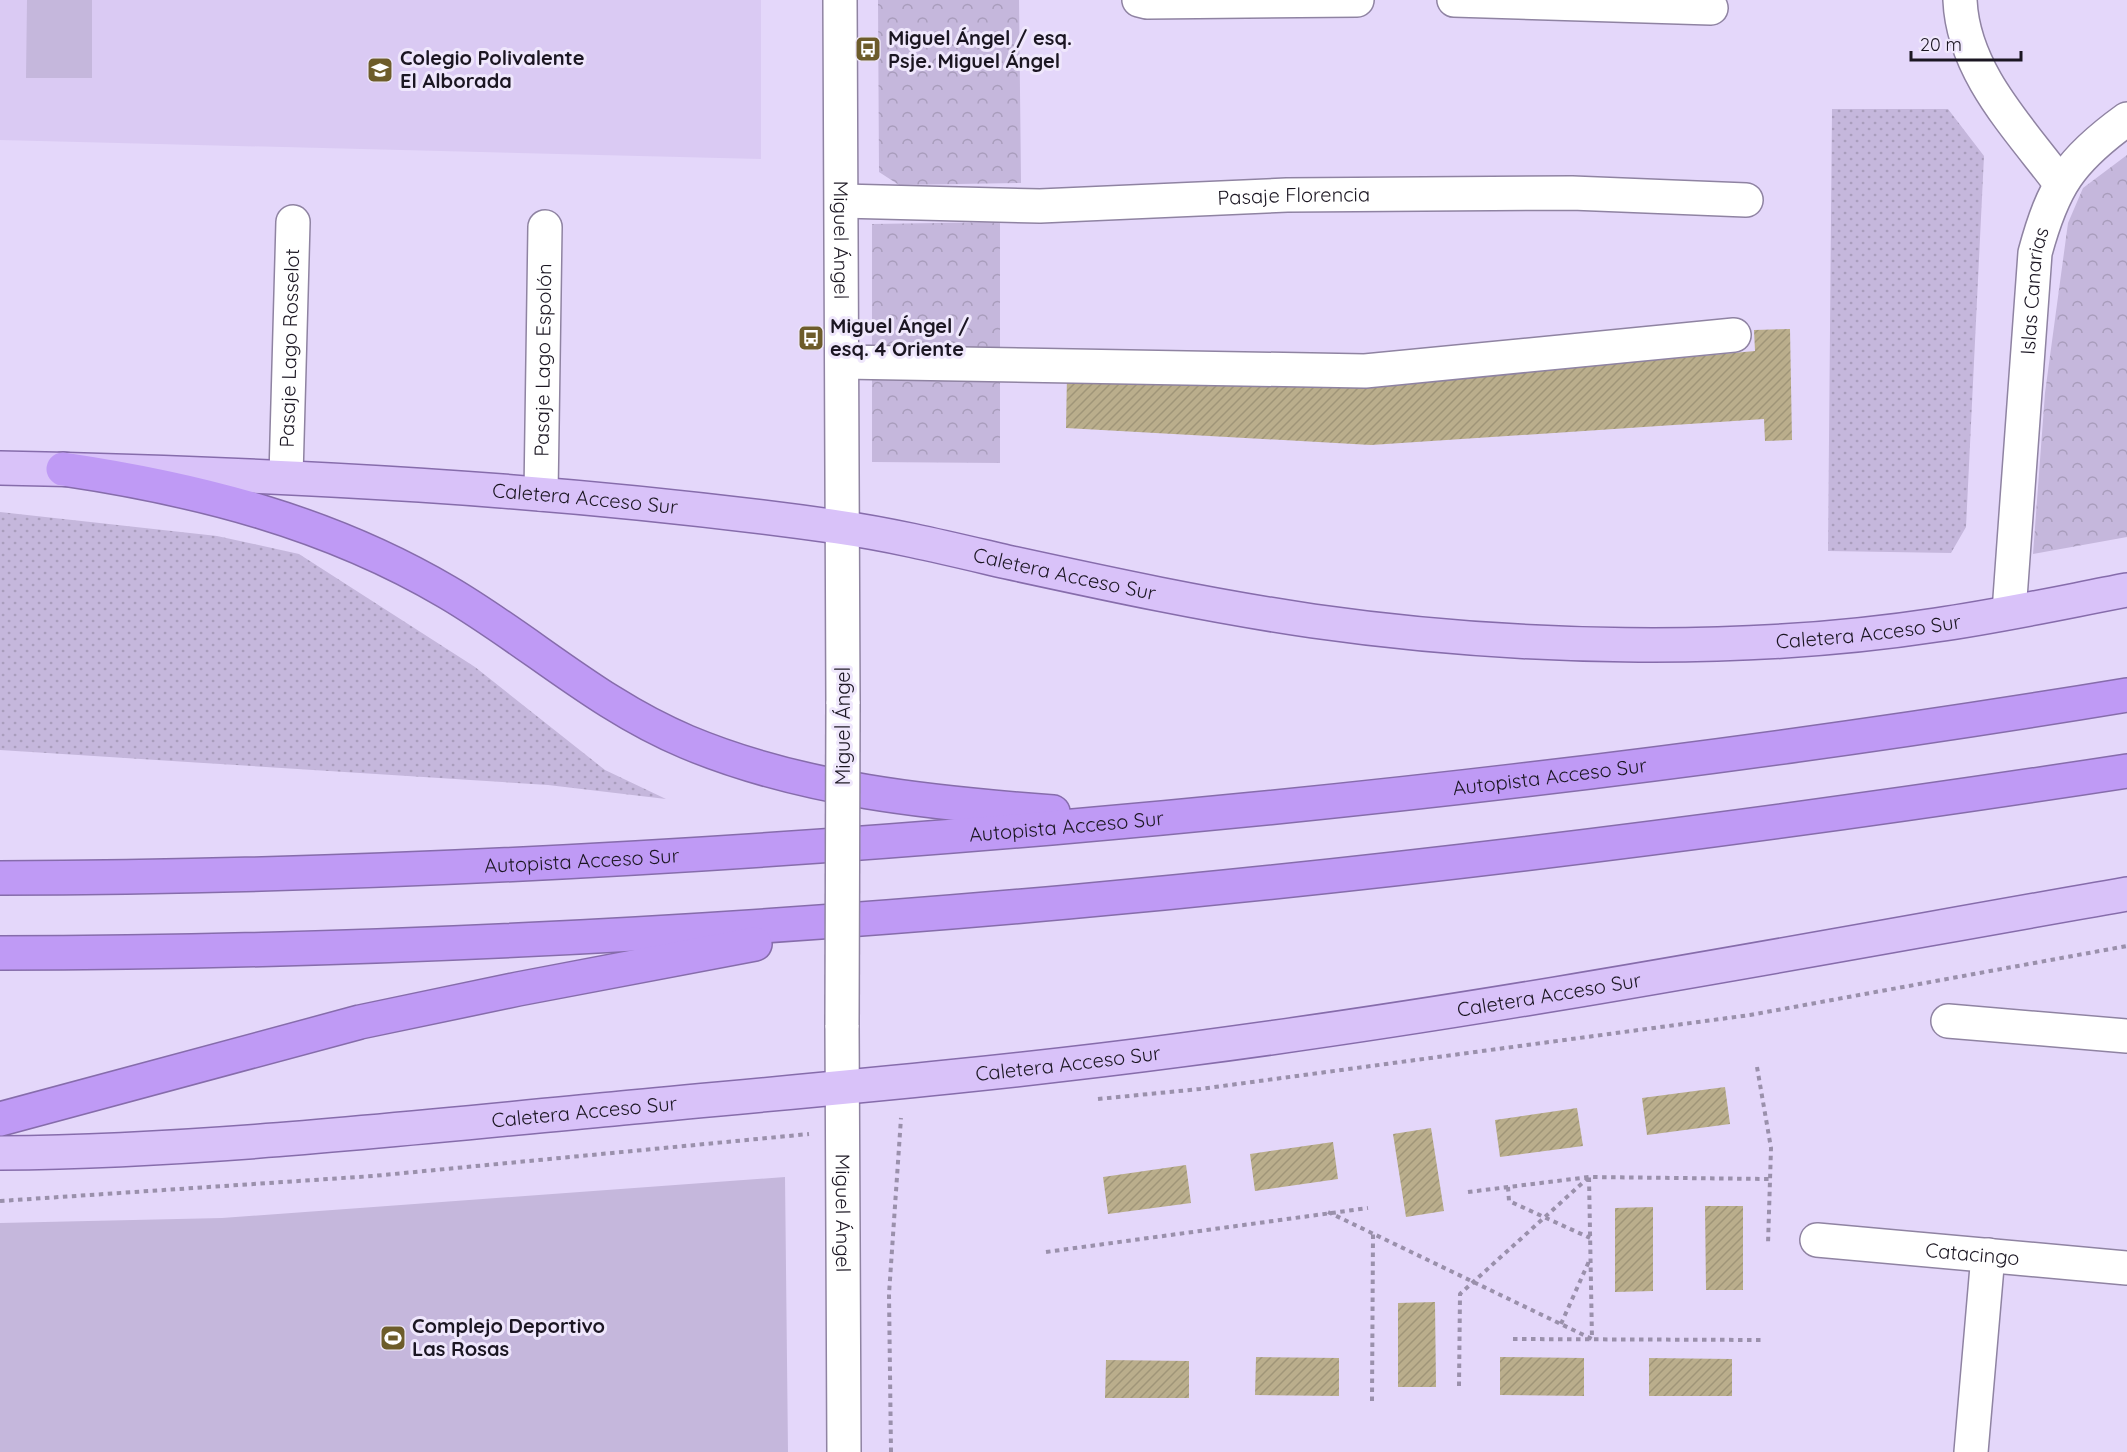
<svg xmlns="http://www.w3.org/2000/svg" width="2127" height="1452" font-family="Quicksand,sans-serif">
  <defs>
    <pattern id="grass-dots" width="8" height="8" patternUnits="userSpaceOnUse" patternTransform="scale(1.5)"><rect width="8" height="8" fill="#c5b7dc"/><path d="M2 2h.1M6 6h.1" fill="none" stroke="#a99dbc" stroke-width="1.8" stroke-linecap="round"/></pattern>
    <pattern id="park-crowns" width="20" height="18" patternUnits="userSpaceOnUse" patternTransform="scale(1.5)"><rect width="20" height="18" fill="#c5b7dc"/><path d="M2 6a3 3 0 1 1 6 0M12 15a3 3 0 1 1 6 0" fill="none" stroke="#a99dbc"/></pattern>
    <pattern id="building-hatch" width="6" height="6" patternUnits="userSpaceOnUse" patternTransform="scale(1.5)"><rect width="6" height="6" fill="#baae8c"/><path d="M-1 1l2-2M0 6l6-6M5 7l2-2" fill="none" stroke="#9f9578"/></pattern>
  </defs>
  <rect width="100%" height="100%" fill="#e4d7fa"/>
  <path fill="#dacaf3" d="M0,0h761v159l-761,-19z"/>
  <path fill="url(#grass-dots)" d="M1832,109h116l36,47 -18,371 -15,26 -123,-2z
    M0,512l217,24 82,18 176,113 130,103 61,29 -118,-14 -548,-35z"/>
  <path fill="url(#park-crowns)" d="M878,0h141l2,183 -122,2 -20,-13z
    M2127,155v382l-94,17 12,-161 23,-170 15,-35z
    M1000,222v241l-128,-1v-238z"/>
  <path fill="#c5b7dc" d="M27,0h65v78h-66z
    M785,1177l3,275h-788v-229l222,-5z"/>
  <path fill="url(#building-hatch)" d="M1790,329l2,111 -27,1 -1,-22 -393,26 -305,-17 1,-53 304,11 384,-35 -1,-21z
    M1725,1087l5,37 -83,11 -5,-37z
    M1577,1108l6,38 -83,11 -5,-37z
    M1431,1128l13,83 -38,6 -13,-83z
    M1333,1142l5,37 -83,12 -5,-37z
    M1186,1165l5,38 -83,11 -5,-37z
    M1705,1206h38v84h-37z
    M1653,1207v84l-38,1v-84z
    M1435,1302l1,85h-38v-84z
    M1256,1357l83,1v38l-84,-1z
    M1500,1357l84,1v38l-84,-1z
    M1649,1358l83,1v37h-83z
    M1106,1360l83,1v37h-84z"/>
  <g fill="none" stroke-linecap="round" stroke-linejoin="round">
    <g stroke="#8f83a2" stroke-width="36">
      <g id="minor">
        <path id="s1" d="M840,0l3,704"/>
        <path d="M1139,0l8,2 210,-2"/>
        <path d="M1454,0l257,8"/>
        <path d="M1960,0c3,72 59,128 100,183"/>
        <path id="s2" d="M842,201l198,5 247,-11 285,-2 174,7"/>
        <path d="M843,362l522,9 369,-36"/>
        <path id="s3" d="M286,476l7,-254"/>
        <path id="s4" d="M541,494l4,-267"/>
        <path id="s5" d="M2009,612l26,-359c18,-67 35,-93 92,-134"/>
        <path d="M1948,1021l179,15"/>
        <path id="s6" d="M842,1025l2,427"/>
        <path id="s7" d="M1817,1240l310,28"/>
        <path d="M1971,1452l17,-197"/>
      </g>
    </g>
    <g stroke="#866cab" stroke-width="36">
      <g id="major">
        <path id="s8" d="M0,468c280,6 560,20 838,59 56,8 113,22 169,35 101,22 203,44 306,59 197,28 427,34 623,4 64,-9 128,-23 191,-35"/>
        <path id="s9" d="M0,1153c205,-2 408,-25 613,-44 189,-18 379,-34 568,-59 317,-41 631,-101 946,-156"/>
      </g>
    </g>
    <g stroke="#866cab" stroke-width="36">
      <g id="highway">
        <path d="M63,469c135,20 265,53 384,123 82,48 151,113 240,150 115,48 243,61 366,70"/>
        <path id="s10" d="M0,878c351,-1 701,-20 1051,-50 361,-31 719,-74 1076,-133"/>
        <path d="M0,953c713,-1 1423,-74 2127,-182"/>
        <path d="M0,1119l360,-97 158,-33 237,-45"/>
      </g>
    </g>
    <path stroke="#9a90ab" stroke-width="4" stroke-dasharray="4.5 4.5" stroke-linecap="butt" d="M1757,1067l14,81 -3,96
      M1098,1099l102,-10 550,-74 377,-69
      M1508,1187l1,14 81,37
      M1468,1192l121,-15 181,2
      M0,1201l373,-25 436,-42
      M1328,1212l264,127 -3,-162
      M1046,1252l322,-44
      M1561,1324l29,-65
      M1513,1339l250,1
      M1459,1386l1,-92 129,-117
      M1372,1401l1,-167
      M891,1452l-2,-158 12,-176"/>
    <use href="#minor" stroke="#fff" stroke-width="33"/>
    <use href="#major" stroke="#d9c2f9" stroke-width="33"/>
    <use href="#highway" stroke="#bf9af5" stroke-width="33"/>
    <g stroke="#8f83a2" stroke-width="36" stroke-linecap="butt">
      <path id="minor-bridge" d="M842,1025l1,-321"/>
    </g>
    <use href="#minor-bridge" stroke="#fff" stroke-width="33"/>
  </g>
  <defs>
    <g id="bus-square" transform="scale(1.35)"><rect x="-9" y="-9" width="18" height="18" rx="4" fill="#6d5c2a" stroke="#efe7fc"/><path d="M-5-6H5V4H4V6H2V4H-2V6H-4V4H-5ZM-3.5-4V0h7V-4ZM-3.5 1.2v1.5H-2V1.2ZM2 1.2v1.5H3.5V1.2Z" fill="#fff"/></g>
    <g id="school-square" transform="scale(1.35)"><rect x="-9" y="-9" width="18" height="18" rx="4" fill="#6d5c2a" stroke="#efe7fc"/><path d="M0-5L7-2L0 1L-7-2ZM-4 1L0 2.5L4 1V4Q0 6-4 4Z" fill="#fff"/></g>
    <g id="stadium-square" transform="scale(1.35)"><rect x="-9" y="-9" width="18" height="18" rx="4" fill="#6d5c2a" stroke="#efe7fc"/><path d="M0-5a6.5 5 0 1 0 0 10a6.5 5 0 1 0 0-10ZM-3.5-1.8h7v3.6h-7Z" fill="#fff"/></g>
  </defs>
  <g fill-rule="evenodd">
    <use href="#bus-square" x="868" y="49"/>
    <use href="#school-square" x="380" y="70"/>
    <use href="#bus-square" x="811" y="338"/>
    <use href="#stadium-square" x="393" y="1338"/>
  </g>
  <g text-anchor="middle" stroke-width="6" stroke-linejoin="round" paint-order="stroke">
    <g font-size="20" font-weight="bold" fill="#1b1622" stroke="#efe7fc" text-anchor="start">
      <text x="888" y="45">Miguel Ángel / esq.<tspan x="888" dy="23">Psje. Miguel Ángel</tspan></text>
      <text x="400" y="65">Colegio Polivalente<tspan x="400" dy="23">El Alborada</tspan></text>
      <text x="830" y="333">Miguel Ángel /<tspan x="830" dy="23">esq. 4 Oriente</tspan></text>
      <text x="412" y="1333">Complejo Deportivo<tspan x="412" dy="23">Las Rosas</tspan></text>
    </g>
    <g font-size="20" fill="#1b1622" stroke="#efe7fc">
      <text dy="7" stroke="none"><textPath href="#s2" startOffset="452">Pasaje Florencia</textPath></text>
      <text dy="7" stroke="none"><textPath href="#s1" startOffset="240">Miguel Ángel</textPath></text>
      <text dy="7" stroke="none"><textPath href="#s5" startOffset="322">Islas Canarias</textPath></text>
      <text dy="7" stroke="none"><textPath href="#s3" startOffset="128">Pasaje Lago Rosselot</textPath></text>
      <text dy="7" stroke="none"><textPath href="#s4" startOffset="134">Pasaje Lago Espolón</textPath></text>
      <text dy="7" stroke="none"><textPath href="#s8" startOffset="586">Caletera Acceso Sur</textPath></text>
      <text dy="7" stroke="none"><textPath href="#s8" startOffset="1072">Caletera Acceso Sur</textPath></text>
      <text dy="7" stroke="none"><textPath href="#s8" startOffset="1882">Caletera Acceso Sur</textPath></text>
      <text transform="translate(843 726) rotate(-90)" y="7">Miguel Ángel</text>
      <text dy="7" stroke="none"><textPath href="#s10" startOffset="1554">Autopista Acceso Sur</textPath></text>
      <text dy="7" stroke="none"><textPath href="#s10" startOffset="1068">Autopista Acceso Sur</textPath></text>
      <text dy="7" stroke="none"><textPath href="#s10" startOffset="582">Autopista Acceso Sur</textPath></text>
      <text dy="7" stroke="none"><textPath href="#s9" startOffset="1558">Caletera Acceso Sur</textPath></text>
      <text dy="7" stroke="none"><textPath href="#s9" startOffset="1072">Caletera Acceso Sur</textPath></text>
      <text dy="7" stroke="none"><textPath href="#s9" startOffset="586">Caletera Acceso Sur</textPath></text>
      <text dy="7" stroke="none"><textPath href="#s6" startOffset="188">Miguel Ángel</textPath></text>
      <text dy="7" stroke="none"><textPath href="#s7" startOffset="156">Catacingo</textPath></text>
    </g>
  </g>
  <path d="M1911 51v9h110v-9" fill="none" stroke="#1b1622" stroke-width="3"/>
  <text x="1920" y="51" font-size="18" fill="#1b1622" stroke="#efe7fc" stroke-width="4.5" paint-order="stroke">20 m</text>
</svg>
